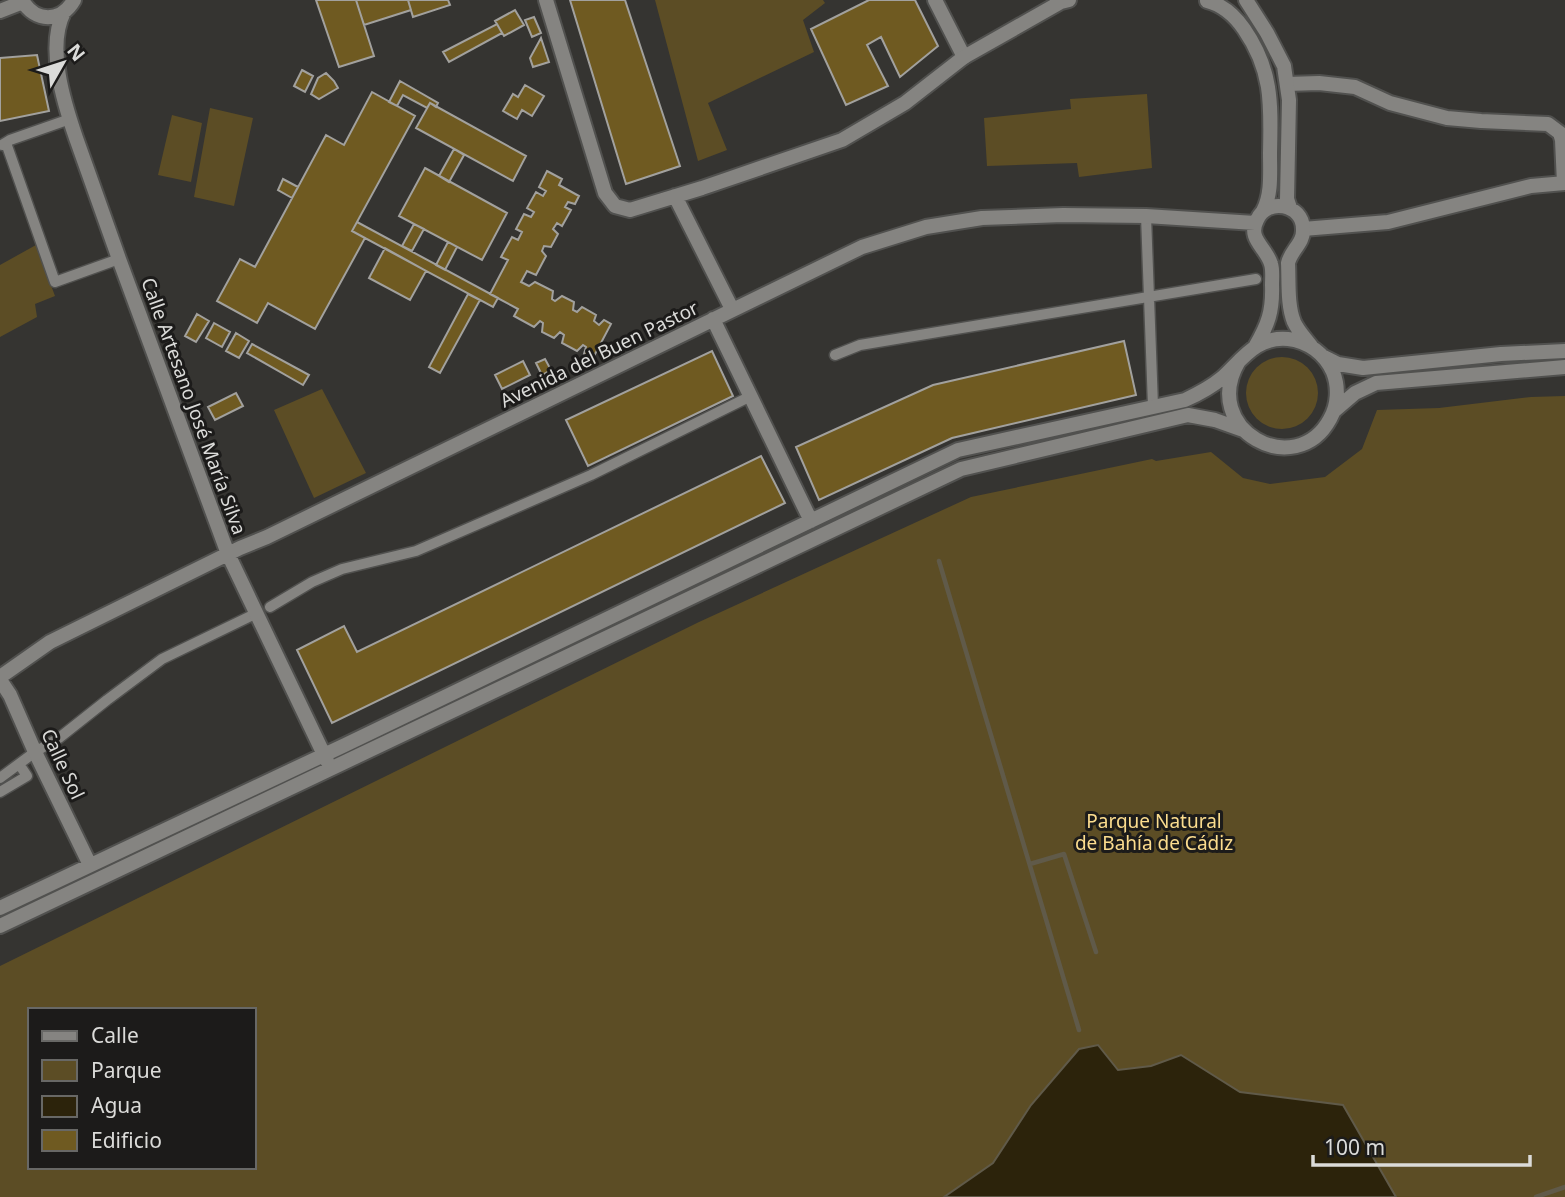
<svg xmlns="http://www.w3.org/2000/svg" width="1565" height="1197" font-family="'Noto Sans',sans-serif">
  <rect width="100%" height="100%" fill="#353431"/>
  <path fill="#5c4d25" fill-rule="evenodd" d="M655,0h168l2,3 -22,17 11,32 -106,51 19,47 -29,11z
    M1147,94l5,74 -73,9 -2,-14 -90,3 -3,-48 87,-9 -1,-10z
    M210,108l43,10 -19,88 -40,-9z
    M172,115l30,8 -11,59 -33,-7z
    M36,245l19,51 -20,8 2,13 -37,20v-72z
    M1246 393a36 36 0 1 1 72 0a36 36 0 1 1-72 0Z
    M322,389l44,84 -52,25 -40,-88z
    M1565,396v801h-1565v-231l699,-344 272,-125 181,-38 4,2 55,-9 32,26 27,6 55,-7 37,-28 15,-39 62,-2 92,-11zM30,1010h224v157h-224z"/>
  <path fill="#2c230b" stroke="#605a49" stroke-width="2" d="M1098,1045l20,25 33,-4 30,-11 59,37 103,13 53,92h-452l49,-34 38,-58 48,-56z"/>
  <g fill="none" stroke-linecap="round" stroke-linejoin="round">
    <path stroke="#605a49" stroke-width="4.5" d="M939,561l140,469
      M1030,864l34,-10 32,98
      M1536,1197l29,-10"/>
  </g>
  <path fill="#6f5a21" stroke="#a2a19e" stroke-width="2" d="M316,0h40l18,56 -35,11z
    M356,0h52l3,10 -47,15z
    M408,0h40l2,5 -37,12z
    M570,0h55l55,166 -54,18z
    M869,0h46l23,46 -38,31 -19,-40 -14,8 21,41 -42,19 -35,-76z
    M515,10l9,15 -20,11 -9,-15z
    M534,17l7,16 -9,4 -7,-17z
    M497,24l5,9 -53,29 -6,-10z
    M541,38l8,24 -16,5 -3,-9z
    M37,55l12,56 -49,10v-63z
    M302,70l11,6 -8,16 -11,-6z
    M326,73l8,8 4,7 -19,11 -8,-5 7,-16z
    M400,81l38,22 -2,4 -6,-4 -3,5 -24,-13 -6,11 -8,-4z
    M525,85l19,11 -12,20 -10,-6 -5,9 -14,-8 10,-17 5,3z
    M372,92l43,24 -63,115 13,7 -50,91 -47,-26 -11,20 -40,-22 23,-42 15,8 71,-132 18,10z
    M430,103l96,53 -13,25 -97,-53z
    M454,149l10,6 -15,27 -10,-6z
    M425,168l82,45 -25,47 -83,-44z
    M547,171l15,8 -3,6 20,11 -4,8 -7,-2 -3,5 6,3 -9,16 -5,-3 -4,6 5,5 -7,13 -7,-1 -2,5 4,5 -10,19 -9,-4 -6,11 8,4 6,-4 18,9 -1,8 3,2 7,-5 12,6 -1,8 4,2 5,-5 14,8 -2,6 5,4 5,-5 7,4 -18,34 -9,-4 2,-7 -3,-2 -6,6 -15,-8 2,-8 -4,-3 -6,6 -12,-6 1,-9 -3,-2 -6,6 -20,-11 4,-7 -28,-15 18,-34 -7,-3 11,-20 6,3 4,-8 -6,-3 8,-15 7,3 3,-5 -7,-4 9,-16 7,4 3,-5 -7,-4z
    M283,179l15,8 -6,11 -14,-8z
    M357,222l141,76 -5,9 -141,-76z
    M414,224l10,5 -12,22 -10,-5z
    M448,242l9,5 -12,23 -9,-5z
    M385,248l41,23 -16,29 -41,-22z
    M468,294l12,6 -40,73 -11,-6z
    M197,314l12,7 -13,21 -11,-6z
    M214,323l16,9 -8,15 -16,-9z
    M236,333l13,8 -10,17 -13,-7z
    M1124,341l12,54 -184,43 -133,62 -23,-53 137,-62z
    M252,344l57,31 -6,10 -56,-32z
    M712,351l21,45 -145,70 -22,-46z
    M545,359l6,11 -9,5 -6,-12z
    M523,361l7,14 -28,14 -7,-14z
    M236,393l7,13 -28,14 -7,-13z
    M761,456l24,47 -453,220 -35,-73 47,-24 13,26z"/>
  <g fill="none" stroke-linecap="round" stroke-linejoin="round">
    <g stroke="#51514f" stroke-width="13">
      <path id="pedestrian" d="M6,143l49,139 64,-23
        M2,145l8,-5 60,-21
        M1146,216l7,190
        M835,355l25,-10 396,-66
        M270,607l42,-25 30,-13 74,-18 175,-76 160,-79
        M0,778l35,-26 24,-14 48,-38 55,-41 93,-45
        M0,792l27,-16 -8,-12"/>
    </g>
    <g stroke="#51514f" stroke-width="18">
      <path id="minor" d="M935,0l29,57
        M1287,84l32,-1 36,4 35,16 57,15 34,3 67,3 12,9 2,7 2,43
        M1303,229l85,-7 143,-36 34,-3"/>
    </g>
    <g stroke="#51514f" stroke-width="18">
      <path id="tertiary" d="M22,0c13,23 39,23 52,0
        M546,0l59,193 10,13 15,4 72,-22 140,-48 63,-37 59,-46 97,-55 8,-2
        M1246,0l21,33 17,33 5,34 -2,99 3,9
        M1207,1c16,4 28,15 37,28 29,42 27,76 26,124 0,20 2,41 -7,58
        M0,11l23,-9
        M64,12c-18,35 0,91 12,126l43,121 109,295 99,207
        M675,196l57,113
        M713,319l98,202
        M1255,347c13,-22 18,-36 17,-62 0,-7 1,-15 -1,-21 -5,-17 -24,-25 -14,-44 10,-23 46,-16 46,9 1,14 -12,21 -15,34 1,18 -1,42 6,59 4,9 11,16 17,24
        M1324,357l14,7 25,4 138,-14 64,-3
        M1334,411l21,-18 21,-10 189,-16
        M0,677l50,-35 190,-94 27,-11 595,-290 64,-20 56,-9 81,-3 83,1 109,7
        M0,680l10,15 25,57 55,113
        M0,908l345,-163 613,-295 227,-50c13,-6 25,-12 37,-22 20,-18 34,-42 66,-39 20,2 37,15 45,33 6,15 5,33 -3,47 -34,63 -132,11 -91,-58
        M0,926l961,-457 227,-54 27,5 28,10"/>
    </g>
    <use href="#pedestrian" stroke="#858481" stroke-width="10"/>
    <use href="#minor" stroke="#858481" stroke-width="14"/>
    <use href="#tertiary" stroke="#858481" stroke-width="14"/>
  </g>
  <g text-anchor="middle" stroke-width="6" stroke-linejoin="round" paint-order="stroke">
    <g font-size="19" fill="#dbdbd9" stroke="#1c1b1a">
      <text transform="translate(599 354) rotate(-26)" y="7">Avenida del Buen Pastor</text>
      <text transform="translate(194 406) rotate(70)" y="7">Calle Artesano José María Silva</text>
      <text transform="translate(63 764) rotate(65)" y="7">Calle Sol</text>
    </g>
    <g font-size="19" fill="#fbdc8e" stroke="#1c1b1a">
      <text x="1154" y="828">Parque Natural<tspan x="1154" dy="22">de Bahía de Cádiz</tspan></text>
    </g>
  </g>
  <rect x="28" y="1008" width="228" height="161" fill="#1c1b1a" stroke="#686866" stroke-width="2"/>
  <rect x="42" y="1031" width="35" height="10" fill="#858481" stroke="#686866" stroke-width="2"/>
  <text x="91" y="1043" font-size="21" fill="#dbdbd9">Calle</text>
  <rect x="42" y="1060" width="35" height="21" fill="#5c4d25" stroke="#686866" stroke-width="2"/>
  <text x="91" y="1078" font-size="21" fill="#dbdbd9">Parque</text>
  <rect x="42" y="1096" width="35" height="21" fill="#2c230b" stroke="#686866" stroke-width="2"/>
  <text x="91" y="1113" font-size="21" fill="#dbdbd9">Agua</text>
  <rect x="42" y="1130" width="35" height="21" fill="#6f5a21" stroke="#686866" stroke-width="2"/>
  <text x="91" y="1148" font-size="21" fill="#dbdbd9">Edificio</text>
  <g transform="translate(63 63) rotate(51)" stroke="#1c1b1a" stroke-width="5" paint-order="stroke">
  <path d="M0-5L12 26L0 18L-12 26Z" fill="#dbdbd9"/>
  <text y="-10" font-size="19" font-weight="bold" text-anchor="middle" fill="#dbdbd9">N</text>
  </g>
  <path d="M1313 1155v10h217v-10" fill="none" stroke="#dbdbd9" stroke-width="3.5"/>
  <text x="1324" y="1155" font-size="21" fill="#dbdbd9" stroke="#1c1b1a" stroke-width="5" paint-order="stroke">100 m</text>
</svg>
